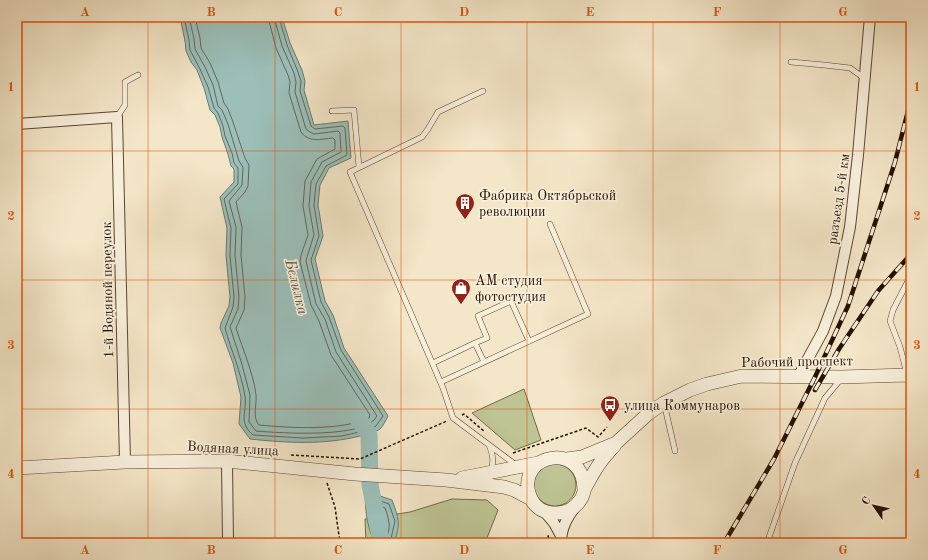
<svg xmlns="http://www.w3.org/2000/svg" width="928" height="560" font-family="'Old Standard TT',serif">
  <rect width="100%" height="100%" fill="#f4e6c8"/>
  <filter id="stains"><feTurbulence type="fractalNoise" baseFrequency=".005" numOctaves="4"/><feColorMatrix values="0 0 0 0 .2 0 0 0 0 .09 0 0 0 0 .02 0 0 0 .5 -.17"/></filter>
  <radialGradient id="worn" r=".72"><stop offset=".6" stop-color="#630" stop-opacity="0"/><stop offset="1" stop-color="#630" stop-opacity=".3"/></radialGradient>
  <path fill="#bec494" stroke="#726a4a" d="M524,389l17,51 -26,10 -43,-37z
    M534 485a21 21 0 1 1 42 0a21 21 0 1 1-42 0Z
    M452,499l35,1 11,10 -13,33h-119l-1,-24 45,-7z"/>
  <path fill="#9cbfb9" stroke="#6d796f" d="M180,17h102l8,26 12,27 3,11 -1,9 10,35 34,-4 3,37 -22,10 -9,17 -2,20 5,31 -8,23 10,42 8,14 11,33 44,68c-2,4 -5,10 -8,13 -5,4 -14,6 -20,7 -36,9 -73,7 -110,3l-11,-15 2,-27 -8,-34 -13,-35 1,-5 8,-17 1,-9 -4,-42 1,-27 -7,-31 14,-15v-13l-3,-3 -3,-12 -6,-17 -2,-10 -5,-12 -5,-5 -6,-22 -7,-18 -6,-8 -5,-11 -1,-10z
    M370,485l7,10 15,5c7,19 9,23 2,43h-19c-9,-17 -11,-39 -9,-57z"/>
  <g fill="none" stroke-linecap="round" stroke-linejoin="round">
    <path stroke="#61685c" stroke-width="1" d="M184,17l5,23 1,10 10,19 8,18 6,21 4,5 5,13 2,10 7,17 2,10 4,5v16l-14,15 7,29 -1,27 4,42 -1,10 -8,21c6,22 16,44 20,68 2,17 -7,26 8,39l50,3 39,-2 26,-6 8,-4 7,-10 -42,-66 -12,-33 -8,-15 -10,-42 8,-24 -5,-31 2,-21 10,-18 21,-11 -2,-27 -2,-2 -28,3 -4,-3 -11,-35 1,-10 -3,-9 -11,-27 -8,-28
      M189,17l5,22 1,10 10,18 8,18 5,21 4,4 6,14 11,37 4,6 -1,18 -13,16 7,26 -1,28 4,42 -1,12 -8,18 11,34 9,34 -1,27 7,9c24,2 110,8 121,-15l-41,-64 -11,-33 -9,-15 -10,-43 1,-4 7,-22 -5,-29 2,-24 11,-20 19,-10 -1,-19 -2,-2 -24,3 -4,-2 -4,-3 -11,-37 1,-10 -2,-9 -12,-27 -8,-29
      M195,17l5,21 1,10 9,15 8,19 6,21 4,6 5,13 12,36 4,7 -1,21 -3,6 -9,10 6,25 -1,28 4,42 -1,13 -8,18c7,22 17,44 20,67 1,10 -4,22 3,30 31,3 82,6 110,-7l1,-3 -39,-60 -12,-34 -8,-16 -11,-43 1,-7 7,-20 -5,-29 2,-25 12,-22 18,-10v-9l-2,-2c-12,1 -24,5 -32,-6l-12,-39 1,-11 -2,-7 -12,-27 -8,-31
      M377,505l8,3c4,11 7,21 0,31l-2,-1 -4,-7 -4,-24z
      M378,543l-4,-10 -5,-33 2,-5 4,4 14,5 6,17 -5,22"/>
    <path stroke="#9cbfb9" stroke-width="17" d="M356,416l13,18 1,51 6,29 5,29"/>
    <g stroke="#5a4632" stroke-width="6">
      <path id="service" d="M791,62l33,3 26,3 14,10
        M483,91l-45,21 -10,17 -6,8 -72,35 93,216 10,30 63,47
        M332,111l22,-1 5,57
        M117,117l8,-12v-23l13,-7
        M475,343l12,-5 -9,-22 33,-15 18,40
        M433,363l42,-20 9,19
        M907,374l-7,-27 -10,-26 3,-11 15,-29 3,-10
        M441,382l147,-68 -38,-90
        M664,403l11,48
        M489,445c4,10 5,16 2,27
        M767,543l28,-80 30,-65 16,-19"/>
    </g>
    <g stroke="#5a4632" stroke-width="12">
      <path id="minor" d="M17,124l100,-7 8,345
        M798,377l25,-46 13,-35 14,-69 8,-72 12,-138
        M227,461l1,82
        M544,511l10,12 7,13
        M561,543c0,-15 6,-25 14,-36"/>
    </g>
    <g stroke="#5a4632" stroke-width="14">
      <path id="tertiary" d="M567,459l15,-2 34,-14 33,-30 15,-10 26,-13 17,-6 35,-8 100,1 65,-2 4,2
        M17,468l108,-6 102,-1 128,13 91,6 58,7 10,3 17,9
        M462,478l76,-15
        M584,490c0,-49 -66,-37 -55,3 2,9 9,17 18,19 14,3 26,0 34,-13 2,-3 3,-8 4,-11 4,-7 7,-13 11,-19 5,-9 12,-16 19,-24"/>
    </g>
    <path stroke="#261000" stroke-width="1.5" stroke-dasharray="3 2" stroke-linecap="butt" d="M908,17l3,92
      M462,415l2,-1 21,18
      M513,453l73,-25 12,9 9,-10
      M291,455l69,4 87,-38
      M327,483l8,24 5,36
      M549,543l-1,-7h3"/>
    <use href="#service" stroke="#f8efdb" stroke-width="5"/>
    <use href="#minor" stroke="#f8efdb" stroke-width="10"/>
    <use href="#tertiary" stroke="#f8efdb" stroke-width="13"/>
    <g stroke="#261000" stroke-width="4.5">
      <path id="rail" d="M815,390l24,-41 39,-58 33,-37
        M724,543l50,-84 41,-82 33,-71 47,-144 16,-63"/>
    </g>
    <use href="#rail" stroke="#f8efdb" stroke-width="3" stroke-dasharray="9" stroke-linecap="butt"/>
  </g>
  <path fill="none" stroke="#de550b" stroke-width="1" stroke-opacity="0.55" d="M148,17v526M275,17v526M401,17v526M527,17v526M653,17v526M780,17v526M17,151h894M17,280h894M17,409h894"/>
  <defs>
    <g id="building-pin" transform="scale(1)"><path d="M0 17L-7.5 6A9.5 9.5 0 1 1 7.5 6Z" fill="#8f2418" stroke="#f8efdb"/><path d="M-4-6H4V6H1V3H-1V6H-4ZM-2.5-4.3h1.7v1.8h-1.7ZM.8-4.3h1.7v1.8H.8ZM-2.5-1h1.7V.8h-1.7ZM.8-1h1.7V.8H.8Z" fill="#fff"/></g>
    <g id="shop-pin" transform="scale(1)"><path d="M0 17L-7.5 6A9.5 9.5 0 1 1 7.5 6Z" fill="#8f2418" stroke="#f8efdb"/><path d="M-5-2.5h2.3a2.7 3.5 0 0 1 5.4 0H5L5.5 6h-11ZM-1.5-2.5h3a1.5 2.3 0 0 0-3 0Z" fill="#fff"/></g>
    <g id="bus-pin" transform="scale(1)"><path d="M0 17L-7.5 6A9.5 9.5 0 1 1 7.5 6Z" fill="#8f2418" stroke="#f8efdb"/><path d="M-5-6H5V4H4V6H2V4H-2V6H-4V4H-5ZM-3.5-4V0h7V-4ZM-3.5 1.2v1.5H-2V1.2ZM2 1.2v1.5H3.5V1.2Z" fill="#fff"/></g>
  </defs>
  <g fill-rule="evenodd">
    <use href="#building-pin" x="465" y="203"/>
    <use href="#shop-pin" x="461" y="288"/>
    <use href="#bus-pin" x="610" y="405"/>
  </g>
  <g text-anchor="middle" stroke-width="3.5" stroke-linejoin="round" paint-order="stroke">
    <g font-size="14" fill="#261000" stroke="#f8efdb" text-anchor="start">
      <text x="479" y="200">Фабрика Октябрьской<tspan x="479" dy="16">революции</tspan></text>
      <text x="475" y="285">АМ студия<tspan x="475" dy="16">фотостудия</tspan></text>
      <text x="624" y="410">улица Коммунаров</text>
    </g>
    <g font-size="14" fill="#261000" stroke="#f8efdb">
      <text transform="translate(838 199) rotate(-82)" y="5">разъезд 5-й км</text>
      <text transform="translate(107 290) rotate(-91)" y="5">1-й Водяной переулок</text>
      <text transform="translate(797 361) rotate(-1)" y="5">Рабочий проспект</text>
      <text transform="translate(233 448) rotate(3)" y="5">Водяная улица</text>
    </g>
    <g font-size="15" font-style="italic" fill="#55564a" stroke="#f8efdb">
      <text transform="translate(297 287) rotate(76)" y="5">Белилка</text>
    </g>
  </g>
  <rect width="928" height="560" fill="none" stroke="#f4e6c8" stroke-width="44"/>
  <g transform="translate(874 506) rotate(304)" stroke="#f8efdb" stroke-width="3" paint-order="stroke">
  <path d="M0-3L7 15L0 10L-7 15Z" fill="#261000"/>
  <text y="-6" font-size="11" font-weight="bold" text-anchor="middle" fill="#261000">С</text>
  </g>
  <rect x="22" y="22" width="884" height="516" fill="none" stroke="#de550b" stroke-width="1.5"/>
  <g font-size="13" text-anchor="middle" font-weight="bold" fill="#de550b">
    <text x="85" y="16">A</text>
    <text x="211" y="16">B</text>
    <text x="338" y="16">C</text>
    <text x="464" y="16">D</text>
    <text x="590" y="16">E</text>
    <text x="717" y="16">F</text>
    <text x="843" y="16">G</text>
    <text x="11" y="91">1</text>
    <text x="917" y="91">1</text>
    <text x="11" y="220">2</text>
    <text x="917" y="220">2</text>
    <text x="11" y="349">3</text>
    <text x="917" y="349">3</text>
    <text x="11" y="478">4</text>
    <text x="917" y="478">4</text>
    <text x="85" y="554">A</text>
    <text x="211" y="554">B</text>
    <text x="338" y="554">C</text>
    <text x="464" y="554">D</text>
    <text x="590" y="554">E</text>
    <text x="717" y="554">F</text>
    <text x="843" y="554">G</text>
  </g>
  <rect width="100%" height="100%" filter="url(#stains)"/>
  <rect width="100%" height="100%" fill="url(#worn)"/>
</svg>
